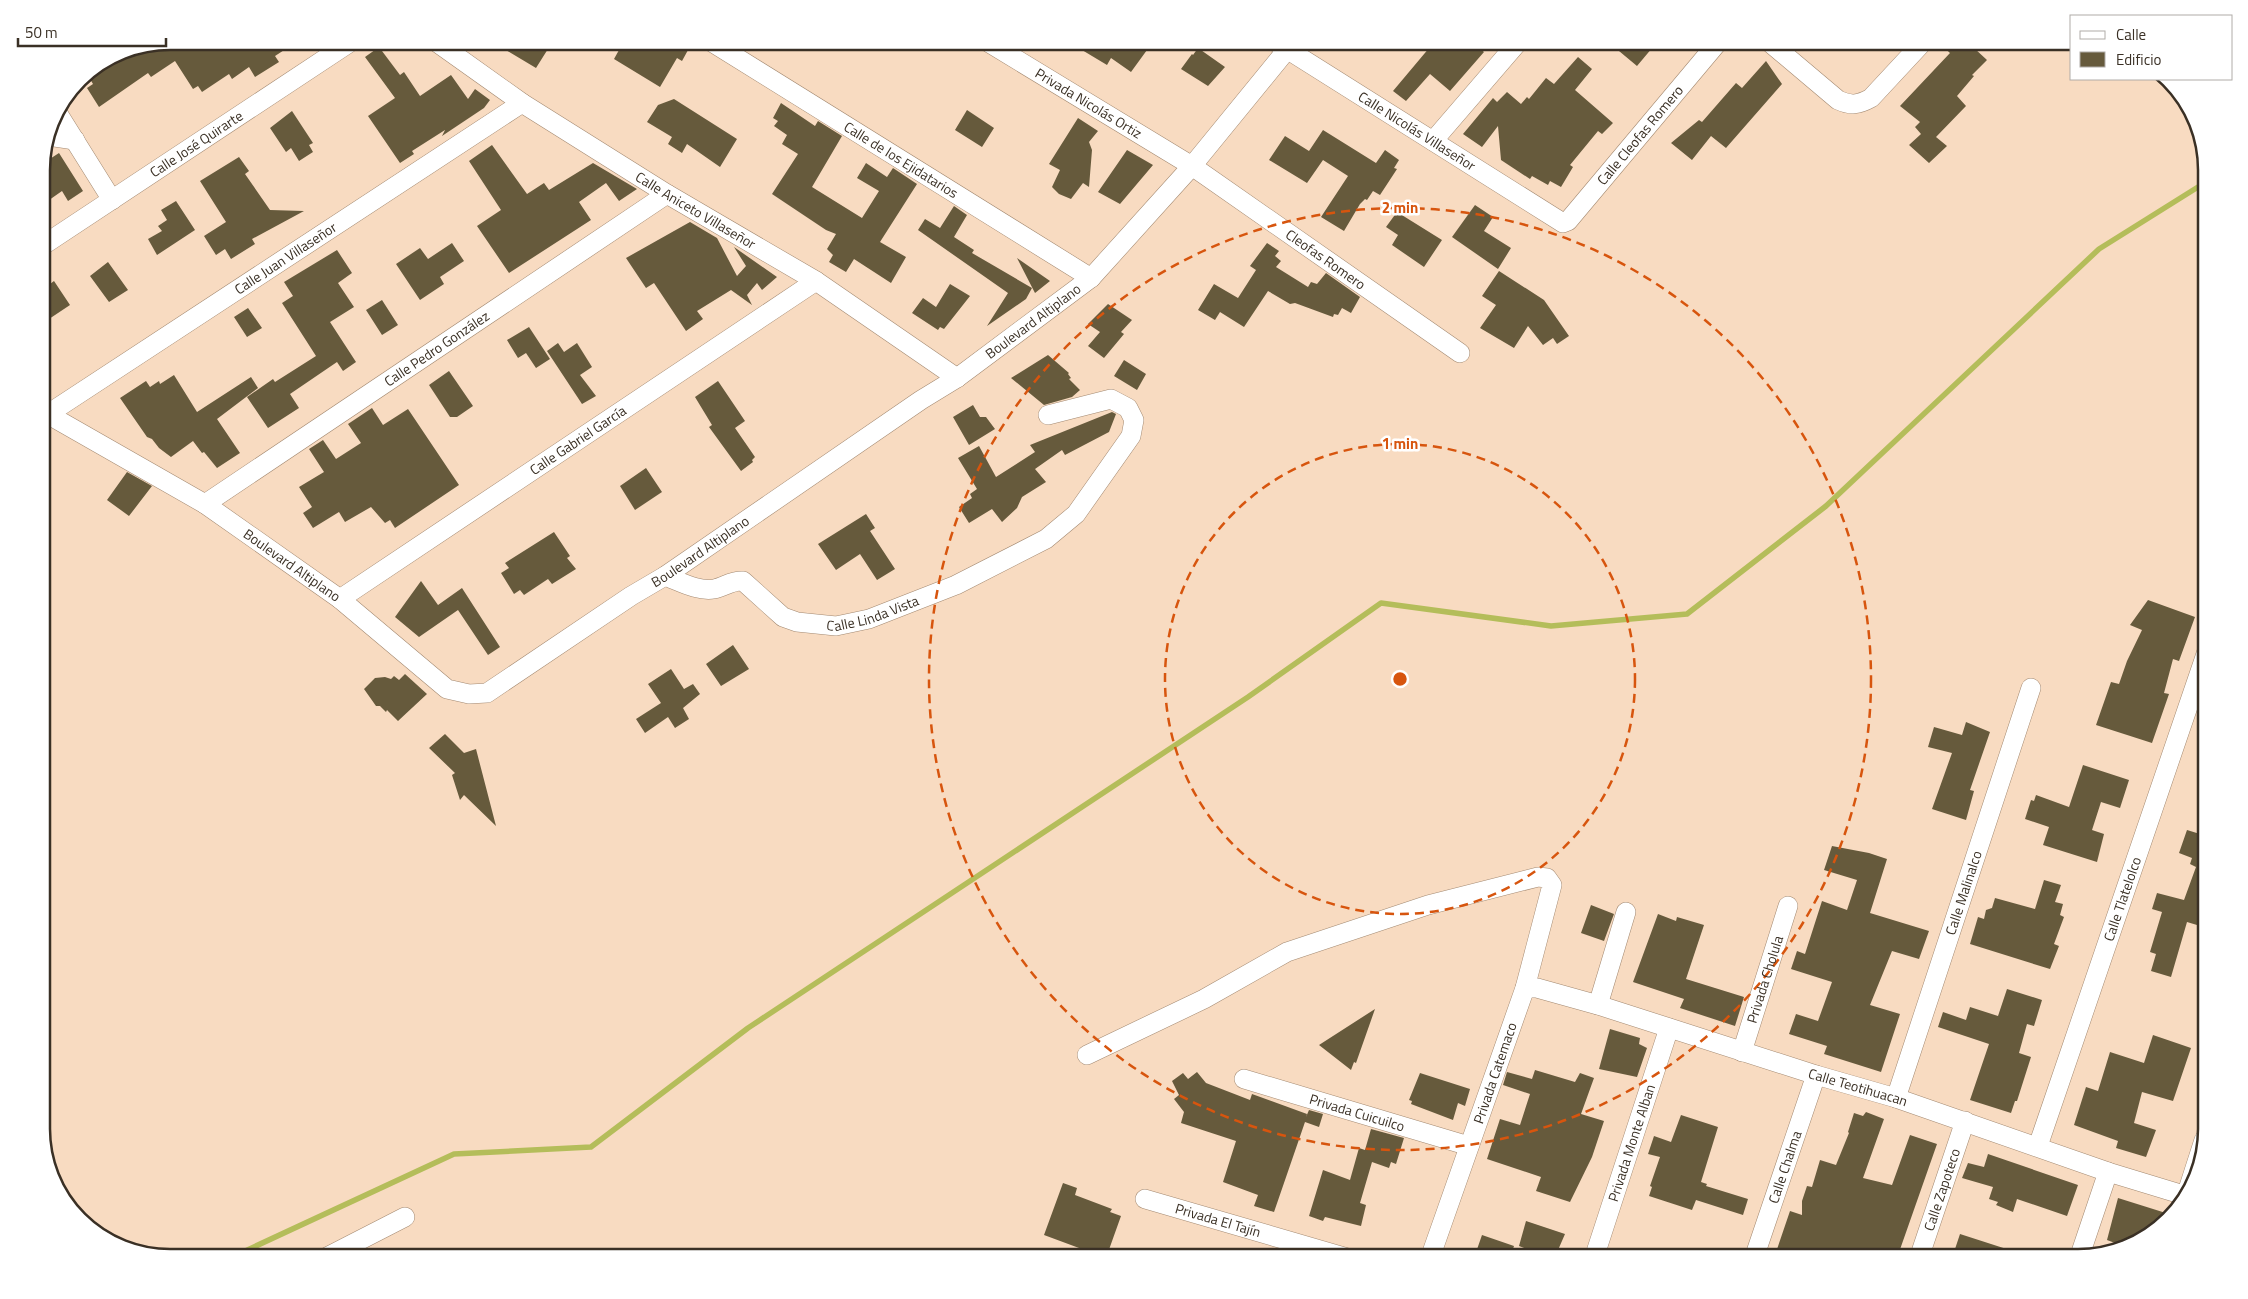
<svg xmlns="http://www.w3.org/2000/svg" width="2248" height="1299" font-family="'Titillium Web',sans-serif">
  <rect width="100%" height="100%" fill="#f8dbc1"/>
  <g fill="none" stroke-linecap="round" stroke-linejoin="round">
    <path stroke="#b4bd5a" stroke-width="5.5" d="M230,1258l224,-104 137,-7 157,-119 500,-331 133,-94 170,23 136,-12 139,-108 273,-257 107,-67"/>
  </g>
  <path fill="#665a3c" d="M170,41h128l-23,15 4,6 -24,15 -6,-10 -17,12 -3,-5 -27,18 -4,-6 -5,3 -18,-28 -24,16 -3,-4 -49,34 -12,-19 6,-4 -6,-10 34,-23z
    M491,41h62l-17,27z
    M624,41h69l-11,20 -5,-3 -17,29 -46,-28z
    M1067,41h67l13,9 -16,22 -20,-14 -4,7z
    M1435,41h36l13,11 -34,39 -20,-17 -24,27 -13,-10z
    M1607,41h51l-21,25z
    M1937,41h41l-4,7 13,12 -15,15 2,1 -17,20 9,10 -30,31 11,9 -18,17 -20,-18 12,-11 -6,-7 5,-5 -20,-16 50,-53z
    M379,47l21,28 4,-3 16,24 31,-21 17,24 7,-10 15,11 -6,8 -42,28 3,-6 -33,21 2,3 -14,9 -32,-47 27,-18 -30,-41z
    M1198,48l27,19 -17,19 -27,-17 11,-15 1,1z
    M1578,57l14,12 -17,21 38,33 -11,11 -4,-3 -28,34 3,2 -12,20 -11,-6 -2,4 -16,-9 -2,3 -29,-19 -3,-34 -16,21 -19,-13 30,-36 4,4 10,-10 14,12 6,-7 2,2 17,-21 8,6z
    M1766,61l16,23 -56,64 -15,-12 -19,24 -21,-17 28,-23 3,2 34,-39 6,5z
    M674,99l63,40 -17,28 -33,-23 -5,9 -14,-9 4,-7 -25,-15 11,-17z
    M781,103l34,23 3,-5 24,15 -30,51 50,31 17,-27 -22,-13 9,-15 21,14 6,-9 24,16 -37,58 26,15 -15,26 -37,-24 -8,13 -17,-10 4,-7 -6,-6 9,-15 -10,-4 -54,-36 26,-40 -16,-10 5,-9 -13,-9 4,-5 -5,-3z
    M967,110l27,18 -12,19 -27,-17z
    M292,111l21,32 -4,2 4,7 -14,9 -8,-13 -5,4 -16,-24z
    M1078,118l20,13 -9,11 3,8 -3,37 -6,-4 -12,16 -12,-5 -7,-7 8,-17 -11,-6z
    M1323,130l53,33 9,-13 14,10 -5,8 3,1 -17,26 -7,-4 -6,9 -2,-1 -5,5 -16,27 -23,-14 27,-41 -25,-16 -16,23 -38,-23 16,-24 24,15z
    M492,145l35,49 17,-11 5,7 44,-27 44,26 -18,12 -13,-18 -27,19 12,18 -82,53 -32,-47 24,-16 -32,-49z
    M1127,150l26,15 -33,39 -22,-12z
    M59,153l24,38 -15,10 -6,-10 -20,14v-41z
    M239,157l10,14 -4,3 25,36 34,1 -52,28 3,5 -24,15 -6,-10 -9,6 -12,-19 22,-14 -26,-41z
    M176,201l19,29 -38,25 -9,-16 14,-8 -4,-5 9,-6 -6,-10z
    M1475,205l18,12 -9,14 27,17 -13,21 -46,-32z
    M954,206l13,9 -13,22 20,13 -2,3 60,35 -6,11 -39,27 21,-33 -90,-63 7,-11 15,9z
    M1397,212l45,28 -18,27 -32,-22 6,-10 -12,-8z
    M690,222l27,16 20,38 9,-10 -12,-19 43,30 -15,13 -5,-7 -10,12 5,10 -21,-15 -34,21 6,8 -17,12 -32,-48 -8,5 -20,-30z
    M452,243l12,18 -24,16 4,7 -24,16 -24,-36 24,-16 8,11z
    M1267,243l12,8 -4,5 6,5 -5,6 32,20 3,-5 6,2 9,-11 34,24 -9,16 -9,-5 -4,7 -4,-1 -1,3 -38,-14 -5,1 -22,-13 -24,36 -24,-15 -5,8 -17,-10 16,-26 24,14 18,-28 -6,-4z
    M337,250l15,23 -14,10 16,24 -24,15 26,40 -13,9 -6,-9 -47,32 9,14 -31,20 -21,-31 26,-18 2,3 41,-26 -34,-53 11,-7 -9,-14z
    M1017,258l33,23 -15,12z
    M108,262l20,28 -19,12 -19,-26z
    M1499,271l45,29 25,36 -12,8 -4,-6 -10,7 -15,-19 -14,22 -34,-20 16,-23 -14,-9z
    M54,281l16,24 -21,14 -7,-10v-19z
    M950,284l20,12 -26,33 -4,-2 -2,3 -26,-17 11,-15 13,9z
    M382,300l16,25 -16,10 -16,-25z
    M1108,304l24,16 -11,12 3,2 -20,24 -16,-12 12,-14 -12,-8z
    M248,308l14,20 -15,9 -13,-20z
    M529,327l21,32 -14,9 -10,-15 -8,5 -11,-18z
    M558,343l6,9 13,-9 15,24 -12,8 16,21 -14,8 -35,-53z
    M1048,355l21,18 -1,1 3,4 -2,1 11,11 -8,7 -28,8 -33,-27z
    M1124,360l22,14 -9,16 -23,-14z
    M449,371l24,35 -16,11h-7l-21,-32z
    M174,375l23,37 54,-35 7,11 -41,31 23,34 -23,15 -13,-16 -2,1 -9,-12 -22,16 -12,-9 -7,-9 -5,-2 -27,-39 26,-17 4,6 9,-6 1,3z
    M718,381l27,40 -10,7 20,29 -3,3 1,2 -12,9 -32,-44 3,-2 -17,-28z
    M973,405l7,12h6l9,12 -26,16 -16,-28z
    M372,408l11,17 25,-16 51,76 -64,43 -5,-8 -5,3 -14,-16 -26,15 -6,-10 -26,16 -10,-15 9,-6 -13,-20 25,-15 -15,-23 14,-9 13,19 25,-16 -13,-19z
    M1112,412l4,2 -7,18 -44,23 -3,-5 -27,19 11,13 -24,15 -5,11 -15,14 -10,-13 -23,14 -10,-16 13,-9 -2,-4 7,-5 -19,-31 21,-12 17,31 39,-25 -5,-7z
    M646,468l16,24 -27,18 -15,-24z
    M127,472l25,14 -23,30 -22,-16z
    M866,514l9,14 -5,3 25,38 -18,11 -17,-26 -24,16 -18,-26z
    M554,532l16,24 -3,2 9,11 -24,15 -4,-5 -24,16 -4,-5 -6,4 -13,-21 8,-5 -4,-5z
    M421,581l17,24 24,-17 38,59 -12,8 -30,-45 -39,27 -24,-20z
    M2148,600l47,17 -16,44 -6,-2 -9,34 5,1 -17,49 -56,-18 15,-43 8,2 8,-23 15,-31 -12,-5z
    M733,645l16,24 -28,17 -15,-22z
    M671,669l13,20 9,-5 7,10 -17,14 6,11 -14,9 -7,-11 -23,16 -9,-14 25,-16 -13,-19z
    M405,674l22,20 -29,27 -11,-11 -1,2 -6,-6h-4l-12,-17 11,-11 10,-1 6,2 3,-3 5,4z
    M1966,722l24,10 -20,58 4,1 -8,29 -34,-11 20,-56 -24,-6 6,-20 28,8z
    M445,734l19,19 12,-4 20,77 -32,-31 -4,5 -8,-25 3,-2 -26,-25z
    M2083,765l46,15 -9,28 -19,-6 -9,28 12,4 -7,28 -54,-17 6,-18 -24,-8 6,-19 3,1 2,-6 33,12z
    M2204,823h3v105l-20,-6 -16,55 -20,-6 5,-17 -6,-2 12,-40 -10,-3 5,-16 27,7 12,-33 -6,-3 2,-6 -13,-5 8,-23 13,4z
    M1832,846l37,7 18,6 -17,54 59,18 -10,28 -27,-8 -22,54 30,9 -19,58 -57,-18 3,-8 -38,-12 7,-20 22,7 14,-39 -41,-13 6,-18 8,3 17,-53 25,9 10,-30 -33,-10z
    M2044,880l17,5 -6,17 8,2 -3,11 4,2 -10,27 5,2 -9,23 -80,-25 8,-27 6,2 2,-9 6,-2 3,-10 40,11z
    M1591,905l23,9 -10,27 -23,-8z
    M1658,914l18,7 1,-4 27,8 -18,54 58,18 -9,29 -55,-18 4,-9 -51,-17z
    M2007,989l35,11 -8,26 -7,-2 -8,29 12,4 -14,44h-2l-4,12 -41,-13 19,-56 -51,-17 5,-15 23,8 4,-13 28,9z
    M1375,1009l-19,54 -2,-1 -3,8 -32,-25z
    M1610,1029l30,9 -1,6 8,4 -10,29 -38,-8z
    M2153,1035l38,13 -18,53 -31,-9 -8,31 22,7 -10,27 -30,-9 2,-7 -44,-16 12,-38 12,4 12,-39 34,11z
    M1535,1070l40,12 5,-9 14,5 -13,36 23,7 -12,36 -22,45 -34,-11 5,-14 -54,-18 13,-40 20,6 10,-31 -27,-9 4,-13 25,7z
    M1197,1072l9,11 44,17 2,-6 55,20 -1,3 3,-7 14,4 -4,13 -14,-5 -31,90 -20,-6 4,-11 -35,-13 13,-41 -55,-18 3,-11 -10,-13 5,-4 -7,-14 11,-8 5,6z
    M1420,1073l50,16 -5,17 -7,-3 -5,17 -42,-16 1,-3 -3,-1z
    M1866,1112l18,7 -21,59 29,7 18,-50 27,9 -40,114h-123l16,-47 12,4v-14l5,-15 5,1 8,-27 16,5 13,-32 -1,-1 6,-19 9,3z
    M1681,1115l37,12 -17,55 6,2 -1,2 42,13 -5,16 -47,-15 -4,10 -43,-14 3,-9 -2,-1 10,-29 -12,-3 6,-18 17,6z
    M1371,1129l33,9 -8,26 -5,-2 -2,6 -17,-6 -12,41 6,2 -5,21 -36,-9 -2,4 -14,-5 14,-46 27,10 9,-32 6,2z
    M1988,1154l90,31 -11,31 -50,-17 -4,13 -17,-7 2,-3 -9,-3 4,-12 -31,-9 6,-15 16,4z
    M1063,1183l14,5 -2,7 37,14 -2,3 11,4 -15,42 -62,-23z
    M2118,1198l51,16 -26,26 -20,6 -16,-6z
    M1526,1221l39,13 -10,23 -13,-4 -1,2 -22,-9z
    M1960,1234l62,20v4h-70z
    M1482,1235l32,11 -4,12h-36z"/>
  <g fill="none" stroke-linecap="round" stroke-linejoin="round">
    <g stroke="#a38971" stroke-width="20">
      <g id="street">
        <path id="s1" d="M435,41l87,62 145,91 149,87 141,97"/>
        <path id="s2" d="M710,41l381,237"/>
        <path id="s3" d="M986,41l206,125 268,187"/>
        <path id="s4" d="M1274,41l289,182 5,-2 151,-180"/>
        <path d="M1768,41l70,59c13,6 20,5 33,-2l53,-57"/>
        <path d="M57,112l55,88"/>
        <path d="M48,136l27,4"/>
        <path d="M1433,141l86,-100"/>
        <path id="s5" d="M42,246l310,-205"/>
        <path id="s6" d="M42,411l163,93 135,95 107,90 22,5 18,-1 144,-97 34,-20 256,-176 36,-22 134,-100 101,-112 102,-125"/>
        <path id="s7" d="M48,414l474,-311"/>
        <path id="s8" d="M205,504l462,-310"/>
        <path id="s9" d="M665,576c14,5 33,16 49,13 10,-2 18,-9 29,-8l40,36 14,5 39,4 33,-7 87,-34 90,-46 30,-25 55,-78 3,-16 -6,-12 -17,-9 -63,16"/>
        <path id="s10" d="M340,599l476,-318"/>
        <path id="s11" d="M1525,988h12l61,17 218,70 80,23 212,74 79,24"/>
        <path d="M1598,1005l28,-93"/>
        <path id="s12" d="M1742,1052l46,-146"/>
        <path d="M1087,1055l117,-56 83,-47 141,-47 110,-28 9,1 5,7 -27,103 -95,270"/>
        <path id="s13" d="M1244,1079l225,67"/>
        <path id="s14" d="M1896,1098l135,-410"/>
        <path id="s15" d="M2038,1146l169,-495"/>
        <path d="M2186,1196l18,-56"/>
        <path id="s16" d="M1145,1199l203,59"/>
        <path d="M325,1258l80,-41"/>
        <path id="s17" d="M1594,1258l75,-230"/>
        <path id="s18" d="M1754,1258l62,-183"/>
        <path id="s19" d="M1919,1258l46,-137"/>
        <path d="M2079,1258l29,-86"/>
      </g>
    </g>
    <use href="#street" stroke="#fff" stroke-width="19"/>
  </g>
  <g fill="none" stroke="#d7550e" stroke-width="2.5" stroke-dasharray="9 6">
    <circle cx="1400" cy="679" r="235"/>
    <circle cx="1400" cy="679" r="471"/>
  </g>
  <g text-anchor="middle" stroke-width="5" stroke-linejoin="round" paint-order="stroke">
    <g font-size="14" fill="#3a3025" stroke="#fff">
      <text dy="5" stroke="none"><textPath href="#s3" startOffset="120">Privada Nicolás Ortiz</textPath></text>
      <text dy="5" stroke="none"><textPath href="#s4" startOffset="169">Calle Nicolás Villaseñor</textPath></text>
      <text dy="5" stroke="none"><textPath href="#s4" startOffset="459">Calle Cleofas Romero</textPath></text>
      <text dy="5" stroke="none"><textPath href="#s5" startOffset="185">Calle José Quirarte</textPath></text>
      <text dy="5" stroke="none"><textPath href="#s2" startOffset="225">Calle de los Ejidatarios</textPath></text>
      <text dy="5" stroke="none"><textPath href="#s1" startOffset="311">Calle Aniceto Villaseñor</textPath></text>
      <text dy="5" stroke="none"><textPath href="#s7" startOffset="284">Calle Juan Villaseñor</textPath></text>
      <text dy="5" stroke="none"><textPath href="#s3" startOffset="404">Cleofas Romero</textPath></text>
      <text dy="5" stroke="none"><textPath href="#s6" startOffset="1194">Boulevard Altiplano</textPath></text>
      <text dy="5" stroke="none"><textPath href="#s8" startOffset="279">Calle Pedro González</textPath></text>
      <text dy="5" stroke="none"><textPath href="#s10" startOffset="286">Calle Gabriel García</textPath></text>
      <text dy="5" stroke="none"><textPath href="#s6" startOffset="789">Boulevard Altiplano</textPath></text>
      <text dy="5" stroke="none"><textPath href="#s6" startOffset="294">Boulevard Altiplano</textPath></text>
      <text dy="5" stroke="none"><textPath href="#s9" startOffset="228">Calle Linda Vista</textPath></text>
      <text dy="5" stroke="none"><textPath href="#s14" startOffset="216">Calle Malinalco</textPath></text>
      <text dy="5" stroke="none"><textPath href="#s15" startOffset="261">Calle Tlatelolco</textPath></text>
      <text dy="5" stroke="none"><textPath href="#s12" startOffset="76">Privada Cholula</textPath></text>
      <text transform="translate(1495 1073) rotate(-71)" y="5">Privada Catemaco</text>
      <text dy="5" stroke="none"><textPath href="#s11" startOffset="348">Calle Teotihuacan</textPath></text>
      <text dy="5" stroke="none"><textPath href="#s13" startOffset="118">Privada Cuicuilco</textPath></text>
      <text dy="5" stroke="none"><textPath href="#s17" startOffset="121">Privada Monte Alban</textPath></text>
      <text dy="5" stroke="none"><textPath href="#s18" startOffset="96">Calle Chalma</textPath></text>
      <text dy="5" stroke="none"><textPath href="#s19" startOffset="72">Calle Zapoteco</textPath></text>
      <text dy="5" stroke="none"><textPath href="#s16" startOffset="76">Privada El Tajín</textPath></text>
    </g>
  </g>
  <path d="M0 0H2248V1299H0ZM170 50H2078A120 120 0 0 1 2198 170V1129A120 120 0 0 1 2078 1249H170A120 120 0 0 1 50 1129V170A120 120 0 0 1 170 50Z" fill="#fff" fill-rule="evenodd"/>
  <path fill="none" stroke="#3a3025" stroke-width="2.5" d="M170 50H2078A120 120 0 0 1 2198 170V1129A120 120 0 0 1 2078 1249H170A120 120 0 0 1 50 1129V170A120 120 0 0 1 170 50Z"/>
  <circle cx="1400" cy="679" r="8" fill="#d7550e" stroke="#fff" stroke-width="2.5"/>
  <g font-size="15" text-anchor="middle" font-weight="bold" fill="#d7550e" stroke="#fff" stroke-width="5" stroke-linejoin="round" paint-order="stroke">
    <text x="1400" y="213">2 min</text>
    <text x="1400" y="449">1 min</text>
  </g>
  <rect x="2070" y="15" width="162" height="65" fill="#ffffff" stroke="#b0aca8"/>
  <rect x="2080" y="31" width="25" height="8" fill="#ffffff" stroke="#b0aca8"/>
  <text x="2116" y="40" font-size="15" fill="#3a3025">Calle</text>
  <rect x="2080" y="52" width="25" height="15" fill="#665a3c" stroke="#b0aca8"/>
  <text x="2116" y="65" font-size="15" fill="#3a3025">Edificio</text>
  <path d="M18 38v8h148v-8" fill="none" stroke="#3a3025" stroke-width="2.5"/>
  <text x="25" y="38" font-size="15" fill="#3a3025" stroke="#ffffff" stroke-width="4" paint-order="stroke">50 m</text>
</svg>
